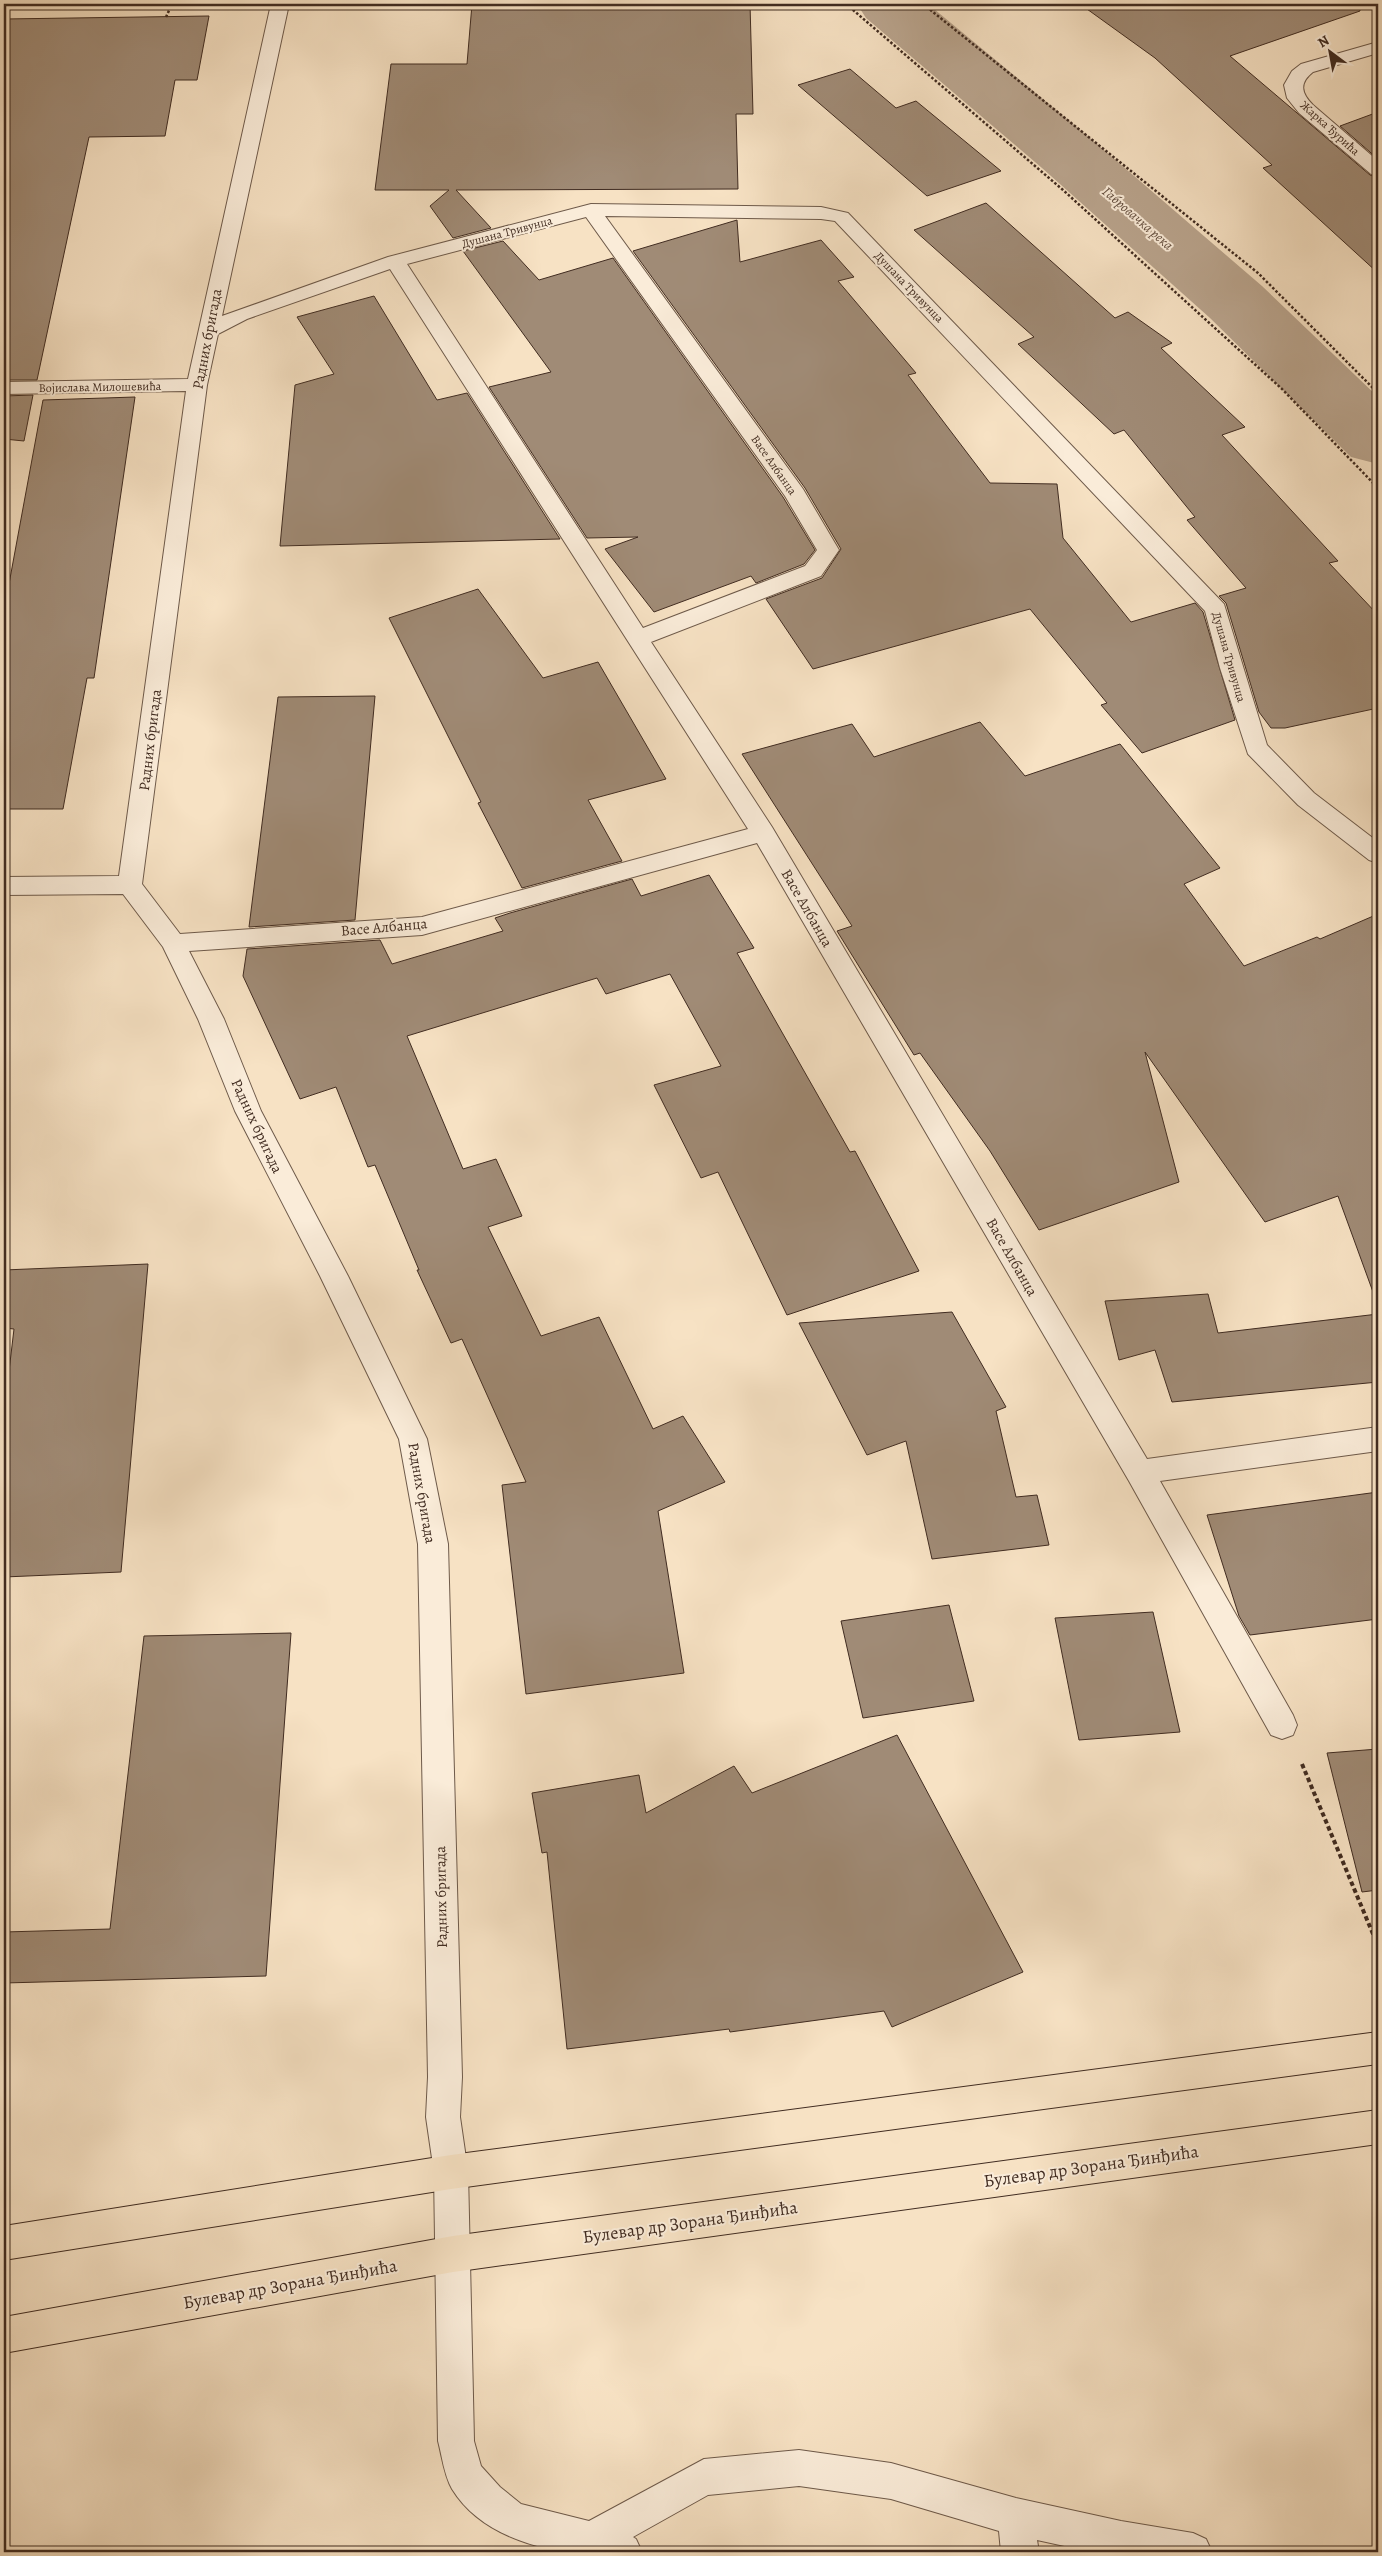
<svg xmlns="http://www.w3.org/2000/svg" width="1382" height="2556" font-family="Alegreya,serif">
  <rect width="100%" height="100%" fill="#f7e2c4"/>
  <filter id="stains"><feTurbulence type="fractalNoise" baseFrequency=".004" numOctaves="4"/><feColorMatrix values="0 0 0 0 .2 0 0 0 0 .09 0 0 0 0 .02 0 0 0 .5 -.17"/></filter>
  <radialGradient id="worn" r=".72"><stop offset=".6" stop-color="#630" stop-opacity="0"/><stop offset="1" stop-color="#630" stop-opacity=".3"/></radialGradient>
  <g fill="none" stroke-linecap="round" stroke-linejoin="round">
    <path fill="#b9a48d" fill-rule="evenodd" d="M857,4h71l162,134 172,148 116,111v67l-27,-7 -141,-139 -168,-150 -176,-150z"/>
  </g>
  <path fill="#a08b76" stroke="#412c21" d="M472,4h278l3,110h-17l2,75 -282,1 35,38 -38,10 -23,-32 19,-16h-74l16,-126h76z
    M1080,4h279l1,7 -130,45 140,119 8,3v95l-115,-105 9,-3 -117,-107z
    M209,16l-12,64h-22l-10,56 -76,1 -52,243h-33v-361z
    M850,69l46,39 20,-7 85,70 -74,25 -129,-111z
    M1378,112v47l-38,-33z
    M986,203l129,115 13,-6 44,31 -11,5 84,79 -23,8 116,126 -9,2 49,52v93l-93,20h-14l-12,-16 -33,-109 -7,-7 27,-8 -59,-68 8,-3 -71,-87 -10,4 -96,-90 16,-7 -120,-107z
    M737,220l3,42 81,-22 33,37 -16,4 78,92 -8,2 82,108 67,1 6,54 68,84 64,-19 8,9 32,108 -93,33 -41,-48 6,-2 -77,-94 -217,60 -47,-70 56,-21 19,-29 -36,-61 -172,-237z
    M503,241l36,39 74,-22 170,239 32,53 -11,14 -48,19 -5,-7 -97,36 -49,-63 33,-12 -51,1 -98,-151 62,-15 -88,-121z
    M374,296l63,104 30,-7 93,146 -280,7 15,-161 39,-11 -37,-57z
    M33,395l-9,46 -20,-2v-43z
    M135,397l-41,281h-7l-24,131h-59v-198l39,-211z
    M478,589l65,89 55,-16 68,117 -78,21 34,61 -100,27 -44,-85 3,-1 -92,-184z
    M375,696l-20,224 -106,7 29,-230z
    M980,722l45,54 95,-32 100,124 -36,16 60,82 73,-29 3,2 58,-25v377l-5,1 -35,-96 -73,26 -120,-170 34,130 -140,48 -49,-79 -70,-98 -6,2 -77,-124 15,-5 -110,-172 110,-30 22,33z
    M709,875l45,73 -17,5 113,199 5,-1 64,120 -132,44 -69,-143 -17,6 -47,-93 67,-19 -51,-92 -64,20 -9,-16 -190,58 56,133 33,-10 26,57 -34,11 53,109 58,-19 54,112 30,-13 42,66 -67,29 26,162 -158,21 -24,-209 24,-3 -64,-143 -11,4 -34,-73h2l-44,-105 -7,2 -32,-80 -36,12 -57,-123 4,-27 133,-9 12,24 111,-33 -8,-13 15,-5 122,-34 9,17z
    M148,1264l-27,308 -117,5v-164l10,-84 -10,-1v-58z
    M1208,1294l10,39 160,-19v68l-206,20 -17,-52 -36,10 -14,-59z
    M952,1312l54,95 -10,4 20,86 21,-2 12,50 -117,14 -26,-118 -39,14 -68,-132z
    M1378,1492v127l-128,16 -11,-19 -32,-101z
    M949,1605l25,96 -111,17 -22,-97z
    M1153,1612l27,120 -101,8 -24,-122z
    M291,1633l-25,343 -262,7v-51l106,-3 34,-293z
    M897,1735l126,237 -131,55 -8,-16 -154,21 -1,-3 -162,20 -20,-197 -5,1 -10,-60 107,-18 7,38 88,-47 18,27z
    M1378,1749v141l-16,2 -35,-139z"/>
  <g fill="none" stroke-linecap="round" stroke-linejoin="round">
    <g stroke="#6e5a4a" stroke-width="2">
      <path id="minor" d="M271,4h18l-67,312 166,-59 203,-53 230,3 27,6 376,391 43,141 47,48 64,49v21l-9,-3 -71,-55 -50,-51 -28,-86 -15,-57 -370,-390 -14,-2 -216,-3 198,273 36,61 -18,26 -170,66 121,185 375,632 231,-32v24l-218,30 133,234 4,10 -4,10 -11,4 -11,-4 -142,-254 -372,-638 -335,92 -233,16 35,68 37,92 87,165 79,163 21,105 14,533 -2,40 8,55 6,269 7,25 19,21 21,17 68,17 115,-62 95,-9 92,13 125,35 105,23 72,12 13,6 6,13h-120l-55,-12 2,12h-38l-2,-21 -108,-32 -92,-13 -91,9 -75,42 3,2 6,13c-25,0 -53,4 -77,0 -43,-7 -89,-24 -113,-63 -8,-14 -10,-33 -14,-48l-4,-269 -8,-55 2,-40 -10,-533 -19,-105 -79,-163 -85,-165 -37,-92 -35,-72 -40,-53 -119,1v-18l115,-1 67,-485 -182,3v-12l184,-3zM586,217l199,279 32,54 -12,16 -162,62 -236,-364zM390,269l358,560 -326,88 -242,17 -38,-50 65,-499 11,-51 29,-15z
        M1378,42v11l-65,19c-14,11 -12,21 0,33l65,56v15l-7,-2 -72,-61 -12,-15 -3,-13 8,-14 9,-7z"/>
    </g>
    <g stroke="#412c21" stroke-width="2">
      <path id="major" d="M1378,2032v32l-927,125 -447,71v-34l447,-71z
        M1378,2110v34l-925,128 -449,81v-36l449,-81z"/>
    </g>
    <path stroke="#412c21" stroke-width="2.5" stroke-dasharray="2.5 2" stroke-linecap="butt" d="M846,4l217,186 219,199 96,99
      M923,4l335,269 120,120
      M166,17l6,-13"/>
    <path stroke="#412c21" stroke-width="4" stroke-dasharray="4.5 3" stroke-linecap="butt" d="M1302,1764l76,182"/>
    <use href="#minor" fill="#faecd9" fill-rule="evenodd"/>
    <use href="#major" fill="#f7e2c4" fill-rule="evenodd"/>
  </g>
  <g text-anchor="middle" stroke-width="4" stroke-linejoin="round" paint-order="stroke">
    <g font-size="12" fill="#412c21" stroke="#faecd9">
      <text transform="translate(1330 128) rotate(42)" y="4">Жарка Ђурића</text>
      <text transform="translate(507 232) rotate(-15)" y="4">Душана Тривунца</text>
      <text transform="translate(909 287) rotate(46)" y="4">Душана Тривунца</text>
      <text transform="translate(100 387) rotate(-1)" y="4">Војислава Милошевића</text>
      <text transform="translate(774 465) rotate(55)" y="4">Васе Албанца</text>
      <text transform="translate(1229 657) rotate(74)" y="4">Душана Тривунца</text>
    </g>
    <g font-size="14" font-style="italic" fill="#655041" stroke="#faecd9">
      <text transform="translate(1138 218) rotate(41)" y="5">Габровачка река</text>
    </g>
    <g font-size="15" fill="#412c21" stroke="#faecd9">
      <text transform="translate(207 339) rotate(-79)" y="5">Радних бригада</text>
      <text transform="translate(150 740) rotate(-83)" y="5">Радних бригада</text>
      <text transform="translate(807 908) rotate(60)" y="5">Васе Албанца</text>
      <text transform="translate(384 927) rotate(-5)" y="5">Васе Албанца</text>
      <text transform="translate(257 1126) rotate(65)" y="5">Радних бригада</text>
      <text transform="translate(1012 1257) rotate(60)" y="5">Васе Албанца</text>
      <text transform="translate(422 1493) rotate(80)" y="5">Радних бригада</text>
      <text transform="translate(441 1897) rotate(-91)" y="5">Радних бригада</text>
    </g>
    <g font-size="18" fill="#412c21" stroke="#faecd9">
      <text transform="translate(1091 2166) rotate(-8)" y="6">Булевар др Зорана Ђинђића</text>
      <text transform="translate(690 2222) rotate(-8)" y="6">Булевар др Зорана Ђинђића</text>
      <text transform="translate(290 2284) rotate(-10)" y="6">Булевар др Зорана Ђинђића</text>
    </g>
  </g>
  <rect width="1382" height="2556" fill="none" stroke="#f7e2c4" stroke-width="20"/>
  <rect x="5" y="5" width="1372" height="2546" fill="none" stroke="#412c21" stroke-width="2.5"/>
  <rect x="10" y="10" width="1362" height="2536" fill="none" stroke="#412c21"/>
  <g transform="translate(1330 52) rotate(328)" stroke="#faecd9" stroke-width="4" paint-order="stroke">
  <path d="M0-4L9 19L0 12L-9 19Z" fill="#412c21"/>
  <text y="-8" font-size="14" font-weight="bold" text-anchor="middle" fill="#412c21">N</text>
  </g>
  <rect width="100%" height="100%" filter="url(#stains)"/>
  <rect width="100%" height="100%" fill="url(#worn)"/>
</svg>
